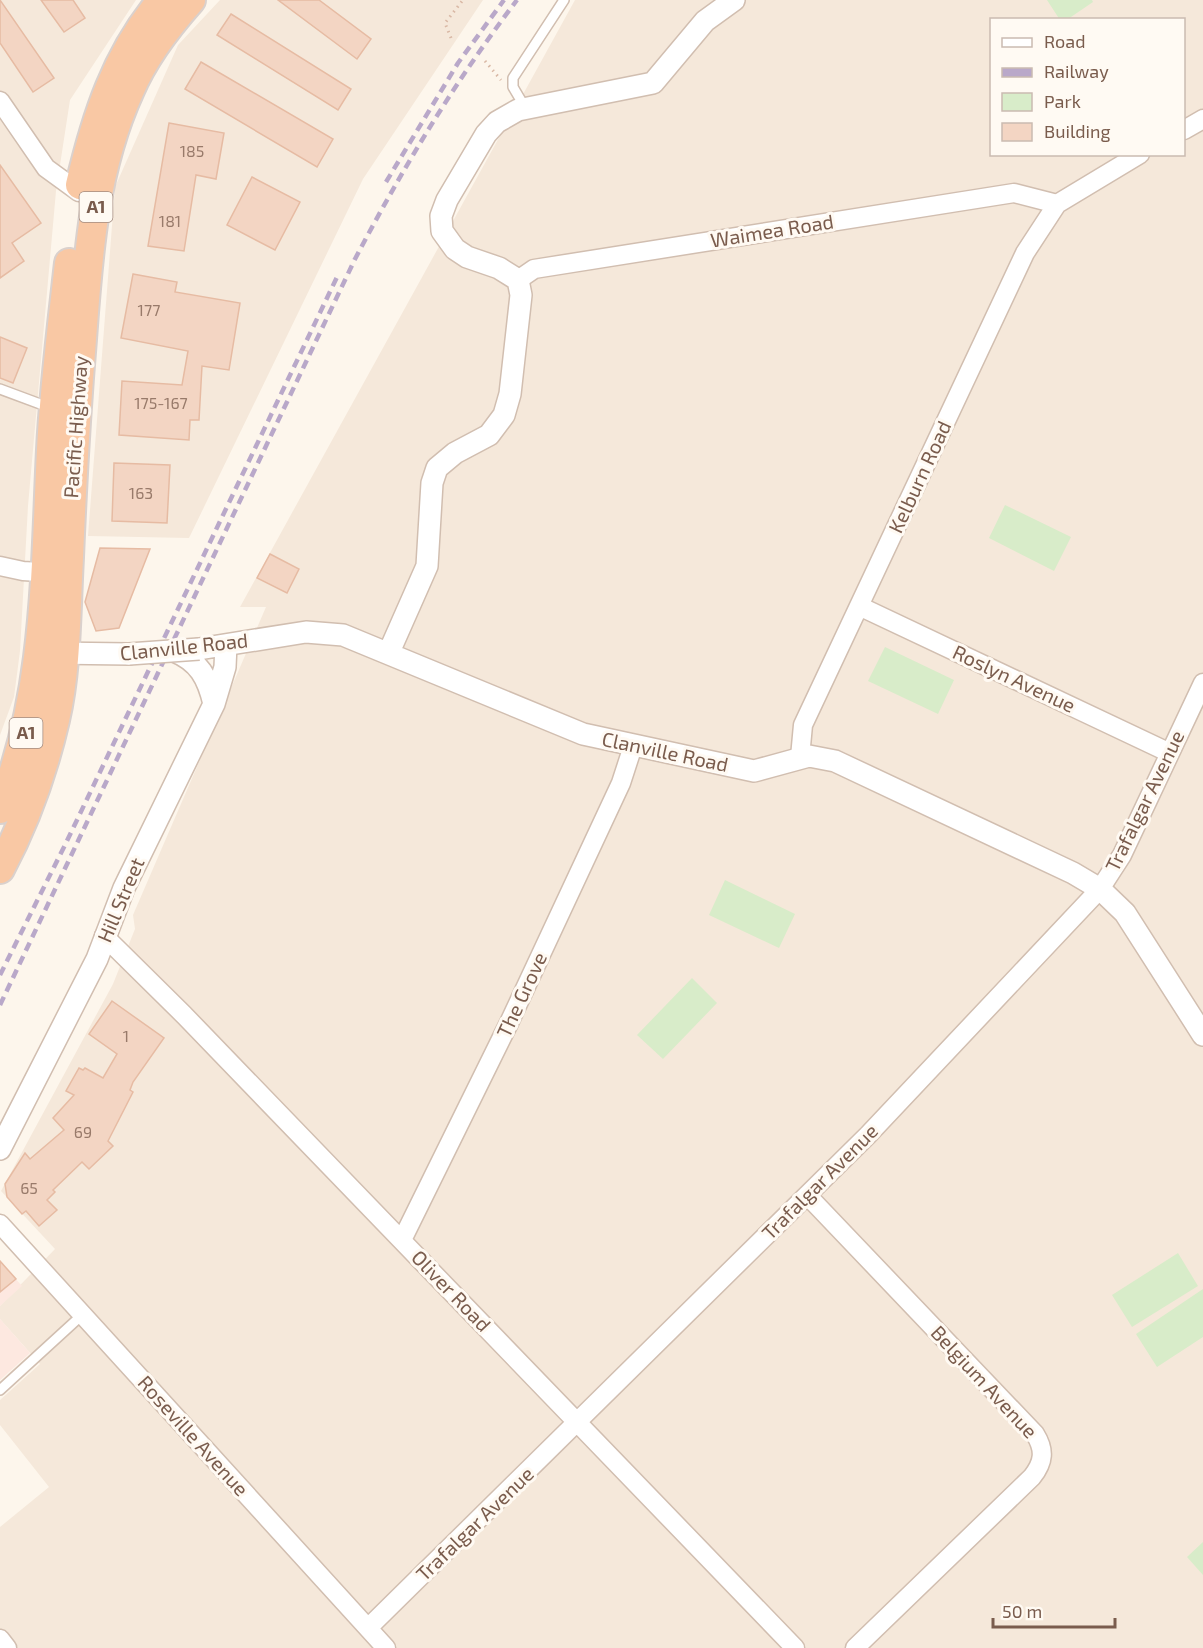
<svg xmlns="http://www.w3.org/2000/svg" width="1203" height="1648" font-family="'Exo 2',sans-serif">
  <rect width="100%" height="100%" fill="#fdf6ec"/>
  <path fill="#f5e8da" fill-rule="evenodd" d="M0,0h136l-66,100 -14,91 -28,315 -8,145 -6,46 -14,38z
    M220,0h263l-120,179 -174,359 -101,-2 27,-349 63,-142z
    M575,0h628v1648h-1203v-121l49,-40 -49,-62v-25l40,-36 -40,-45v-13l55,-57 -54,-58 112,-207 22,-55 -2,-14 133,-308h-26zM992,20h192v134h-192z"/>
  <path fill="#fde8e0" d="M0,1262l22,24 -22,20z
    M0,1319l30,34 -30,27z"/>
  <path fill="#d8ecc9" d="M1047,0h45l1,2 -25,17 -8,1z
    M1005,505l66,32 -17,34 -65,-33z
    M885,647l69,33 -16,34 -70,-33z
    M725,880l70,34 -16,34 -70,-33z
    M692,978l25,25 -54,56 -26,-24z
    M1178,1253l20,33 -66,41 -20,-32z
    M1203,1289v48l-46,30 -21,-33z
    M1203,1542v33l-16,-18z"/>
  <path fill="#f3d5c3" stroke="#e6bba3" stroke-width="1.5" d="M0,0l54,78 -21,14 -33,-49z
    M41,0h32l12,18 -21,14z
    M278,0h41l52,39 -14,20z
    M231,14l120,75 -13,21 -121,-75z
    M201,62l132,77 -16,28 -132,-78z
    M169,123l55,10 -8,46 -20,-4 -12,76 -36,-5z
    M0,165l41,58 -29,20 12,18 -24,17z
    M252,177l48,25 -25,48 -48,-25z
    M133,274l44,8 -2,10 65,11 -11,67 -27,-4 -3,54h-9l-1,20 -70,-5 3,-54 60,4 6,-34 -67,-13z
    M0,337l27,11 -14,35 -13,-5z
    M114,463l56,2 -3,58 -55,-2z
    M100,548l50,1 -31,79 -23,3 -11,-29z
    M270,554l29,15 -12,24 -30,-15z
    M112,1001l52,37 -31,44 -3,8 3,2 -25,49 5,5 -24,23 -7,-7 -29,28 2,2 -8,8 10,10 -18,16 -13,-15 -4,3 -15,-17 -2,-13 20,-31 5,6 34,-29 -11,-12 21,-23 -8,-4 13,-23 4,2 2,-2 18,10 14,-24 -28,-20z
    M0,1261l16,18 -16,13z"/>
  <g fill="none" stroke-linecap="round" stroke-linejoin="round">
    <g stroke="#d1beb0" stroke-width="12">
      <path id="service" d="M526,109l-13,-22v-9l51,-78
        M0,389l51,19
        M0,1390l82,-75"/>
    </g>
    <g stroke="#d1beb0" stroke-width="21">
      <path id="minor" d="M0,101l46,67 33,24
        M1184,130l19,-11
        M518,280l16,-11 480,-76 43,11 83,-50
        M0,566l23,5 31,2
        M859,606l311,147
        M800,757l3,-32 222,-472 32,-49
        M104,936l80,79 611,633
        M807,1195l228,239c10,16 9,28 -3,43l-177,171
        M0,1224l386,424
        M402,1240l106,-215 113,-242 12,-37
        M368,1628l500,-493 232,-246 22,-34 81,-172
        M0,1639l7,9"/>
    </g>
    <g stroke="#d1beb0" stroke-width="24">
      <path id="tertiary" d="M199,649l107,-17 37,3 240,99 171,37 55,-15 26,5 238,112 27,16 25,24 78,122
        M174,651c25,10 34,27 40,53
        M389,652l38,-86 5,-83 5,-15 18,-15 34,-18 15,-20 6,-21 11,-99 -3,-15 -19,-12 -32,-11 -12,-8 -13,-18 -1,-15 6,-16 39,-66 11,-12 21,-12 135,-27 52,-62 29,-21
        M52,653l77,1
        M0,1149l97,-190 27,-71 90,-184 11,-37 1,-22"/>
    </g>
    <g stroke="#dad1cd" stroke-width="32">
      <path id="trunk" d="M80,185c16,-68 36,-131 82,-185
        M0,809c47,-113 45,-238 51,-359 3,-63 11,-124 18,-187
        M0,869c25,-47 43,-97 55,-149 12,-52 11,-109 14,-163 3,-73 7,-145 13,-218 6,-84 12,-171 48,-249 14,-33 37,-63 61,-90"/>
    </g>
    <path stroke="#d9b8a5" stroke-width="3" stroke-dasharray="1.5 4.5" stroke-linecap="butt" d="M451,38l-6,-15 18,-23
      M485,61l16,19"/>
    <use href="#service" stroke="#fff" stroke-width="9"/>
    <use href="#minor" stroke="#fff" stroke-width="18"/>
    <use href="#tertiary" stroke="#fff" stroke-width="21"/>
    <use href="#trunk" stroke="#f9c8a4" stroke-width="28"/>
    <path stroke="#b9a8c9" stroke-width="4.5" stroke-dasharray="9 6" stroke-linecap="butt" d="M386,182l72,-119 46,-63
      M0,975l65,-130 273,-570
      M0,1005l355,-746c49,-93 99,-176 162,-259"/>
    <g stroke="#d1beb0" stroke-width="24" stroke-linecap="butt">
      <path id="tertiary-bridge" d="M129,654l70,-5"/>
    </g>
    <use href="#tertiary-bridge" stroke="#fff" stroke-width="21"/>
  </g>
  <g text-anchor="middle" stroke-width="6" stroke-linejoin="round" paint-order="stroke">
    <g font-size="16" fill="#987a6a">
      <text x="192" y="157">185</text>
      <text x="170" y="227">181</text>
      <text x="149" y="316">177</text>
      <text x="161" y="409">175-167</text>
      <text x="141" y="499">163</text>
      <text x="126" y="1042">1</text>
      <text x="83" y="1138">69</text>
      <text x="29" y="1194">65</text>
    </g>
    <g fill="#fffaf3" stroke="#a28b7f" stroke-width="1.5">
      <rect x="79.5" y="192" width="33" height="30" rx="4.5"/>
      <rect x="9.5" y="718" width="33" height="30" rx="4.5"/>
    </g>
    <g font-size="18" font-weight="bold" fill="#7a5c4d">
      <text x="96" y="213">A1</text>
      <text x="26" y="739">A1</text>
    </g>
    <g font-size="20" fill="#7a5c4d" stroke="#fffaf3">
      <text transform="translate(772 231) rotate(-9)" y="7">Waimea Road</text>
      <text transform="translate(76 427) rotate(-86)" y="7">Pacific Highway</text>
      <text transform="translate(920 477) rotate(-65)" y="7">Kelburn Road</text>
      <text transform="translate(184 647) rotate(-6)" y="7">Clanville Road</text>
      <text transform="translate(1014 679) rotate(25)" y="7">Roslyn Avenue</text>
      <text transform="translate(665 752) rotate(12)" y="7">Clanville Road</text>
      <text transform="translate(1145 801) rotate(-64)" y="7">Trafalgar Avenue</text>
      <text transform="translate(121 900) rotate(-67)" y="7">Hill Street</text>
      <text transform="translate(522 995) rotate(-65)" y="7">The Grove</text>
      <text transform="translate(820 1182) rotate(-45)" y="7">Trafalgar Avenue</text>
      <text transform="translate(451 1291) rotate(46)" y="7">Oliver Road</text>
      <text transform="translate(984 1382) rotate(47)" y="7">Belgium Avenue</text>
      <text transform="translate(193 1436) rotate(48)" y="7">Roseville Avenue</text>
      <text transform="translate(475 1524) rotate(-44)" y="7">Trafalgar Avenue</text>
    </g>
  </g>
  <rect x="990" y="18" width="195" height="138" fill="#fffaf3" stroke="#cabbb1" stroke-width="1.5"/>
  <rect x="1002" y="38" width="30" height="9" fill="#ffffff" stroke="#cabbb1" stroke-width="1.5"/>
  <text x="1044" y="48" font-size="18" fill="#7a5c4d">Road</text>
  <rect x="1002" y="68" width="30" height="9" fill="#b9a8c9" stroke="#cabbb1" stroke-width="1.5"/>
  <text x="1044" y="78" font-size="18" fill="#7a5c4d">Railway</text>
  <rect x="1002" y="93" width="30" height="18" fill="#d8ecc9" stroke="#cabbb1" stroke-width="1.5"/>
  <text x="1044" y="108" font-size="18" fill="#7a5c4d">Park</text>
  <rect x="1002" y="123" width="30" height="18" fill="#f3d5c3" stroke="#cabbb1" stroke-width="1.5"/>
  <text x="1044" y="138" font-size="18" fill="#7a5c4d">Building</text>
  <path d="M993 1618v9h122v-9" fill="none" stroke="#7a5c4d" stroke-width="3"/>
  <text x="1002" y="1618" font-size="18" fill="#7a5c4d" stroke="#fffaf3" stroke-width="4.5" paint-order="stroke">50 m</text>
</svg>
